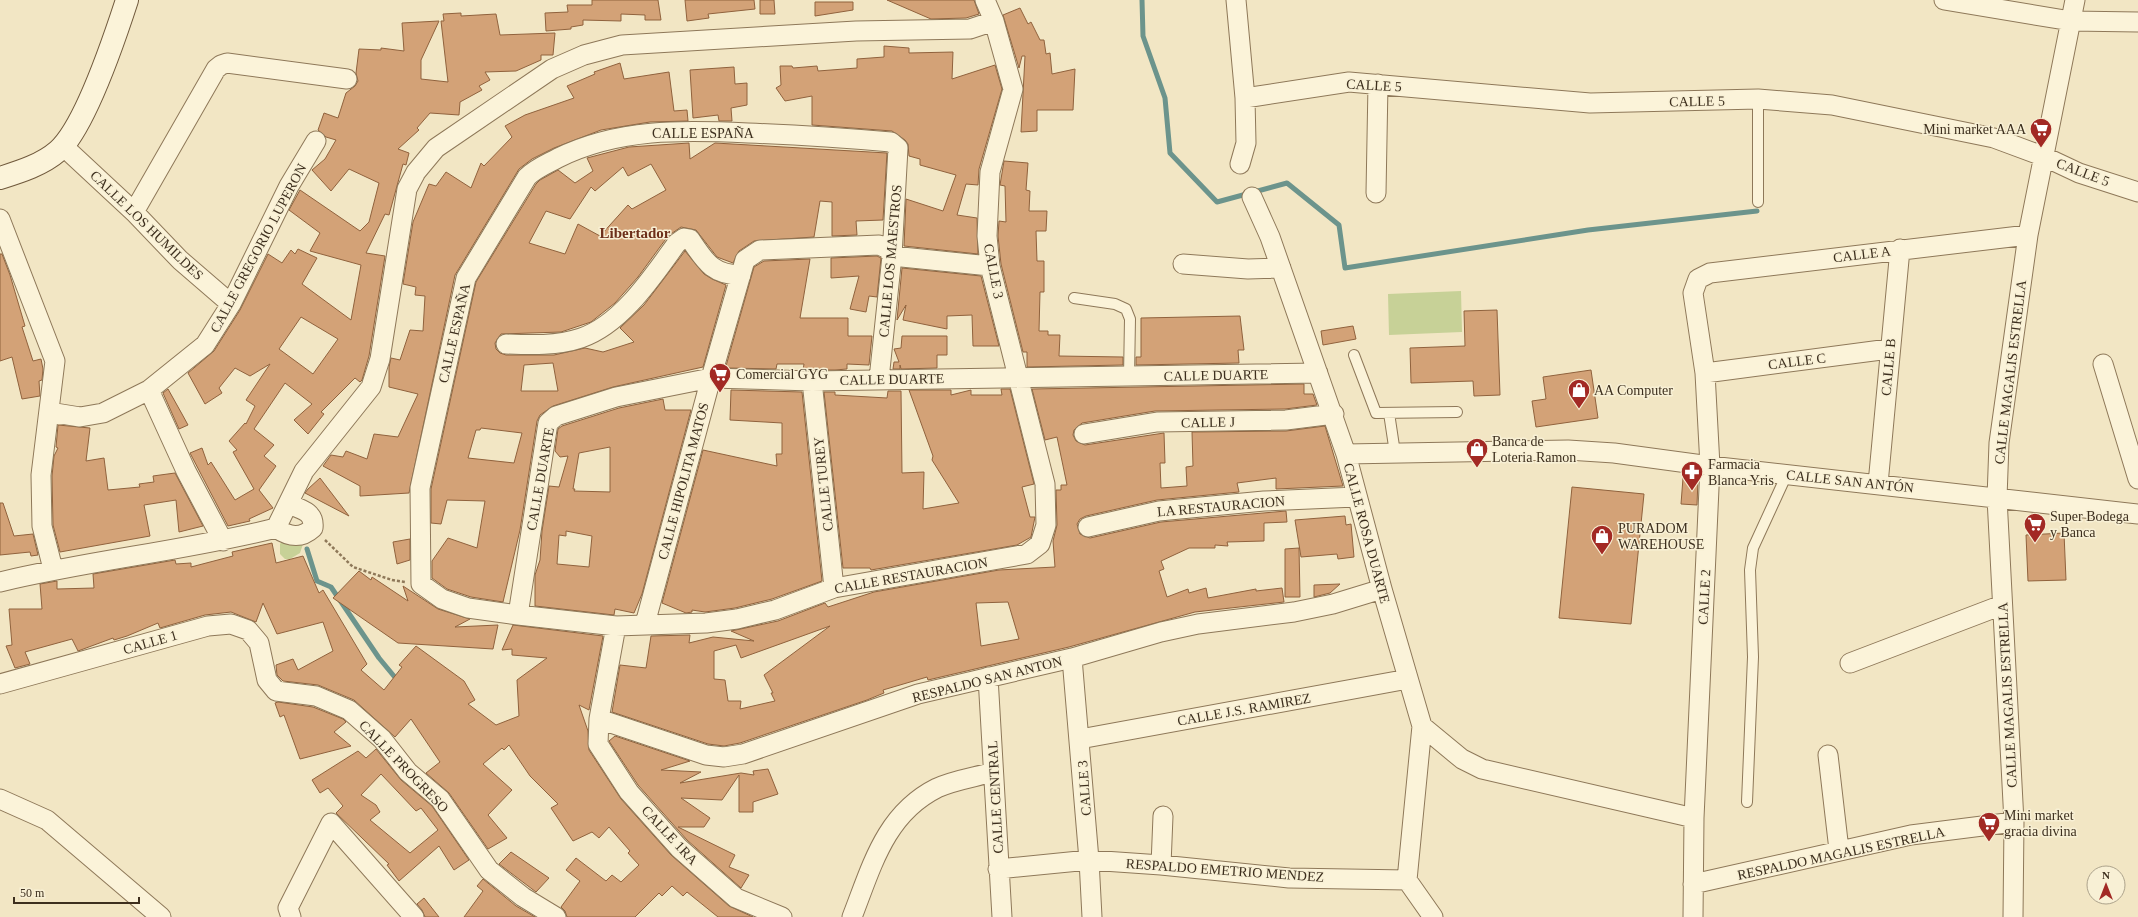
<svg xmlns="http://www.w3.org/2000/svg" width="2138" height="917" font-family="'Times New Roman',serif">
  <rect width="100%" height="100%" fill="#f2e6c4"/>
  <path fill="#c7d197" d="M1461,291l1,41 -73,3 -1,-41z
    M283,540h14l6,4 -3,9 -10,6h-5l-5,-5v-10z"/>
  <g fill="none" stroke-linecap="round" stroke-linejoin="round">
    <path stroke="#6c948c" stroke-width="5" d="M1142,0l1,36 22,62 5,55 47,49 70,-19 52,42 6,43 243,-38 169,-19
      M307,549l10,32 14,6 48,71 19,23"/>
  </g>
  <path fill="#d3a277" stroke="#90623d" fill-rule="evenodd" d="M592,0h66l3,20h-16v-5l-24,-1v7l-38,-1v5l-12,2v2l-25,2 -1,-18 23,-1 -1,-7h25z
    M685,0h69l1,9 -47,5 1,4 -22,3z
    M760,0h14l1,14h-15z
    M887,0h87l5,14 -13,4 -35,1z
    M815,2h38v8l-38,6z
    M1020,8l8,16 3,-2 9,18h4l2,14 4,-1 2,21 23,-5 -2,41h-36v21l-16,1 4,-76h-3l-3,12 -16,-53z
    M461,13v3l35,-2 4,21 55,-2 -2,22h-12v5l-25,11 -31,1 5,8 -11,6 3,4 -22,12 -1,13 -29,-2 -13,15 2,2 -21,19 11,4 -3,12 -3,-1 -14,51 -4,-1 -19,39 19,3 -16,100 -7,24 -2,2 -5,-4 -34,34 3,2 -16,20 -14,-14 18,-16 -27,-21 -31,46 20,16 -10,11 12,10 -17,24 14,18 -24,11 1,2 -22,5 -38,-73 12,-5 6,17 3,-3 24,38 19,-11 -21,-37 4,-2 -8,-9 16,-18 1,1 9,-18 -9,-6 24,-36 -20,12 -15,-8 -16,20 3,5 -17,11 -17,-31 26,-22 26,-41 28,-56 14,9 9,-13 4,4 3,-5 19,9 -15,26 49,36 10,-55 -51,-14 10,-18 -31,-23 11,-20 60,41 9,-9 10,-39 -30,-14 -18,22 -19,-21 13,-11 11,-19 -10,-3 -8,-7 6,-17 14,5 8,-25 9,-7 3,-5 -2,-8 3,-24 22,1v-2l23,3 -2,-28 37,-2 -18,39v19l27,3 -7,-61h3l-1,-7zM301,317l37,22 -25,35 -34,-25z
    M884,46l25,2v5l44,-1 -1,27 43,-14 7,24 -23,80 -1,16 -12,-1 -9,31 20,3 1,36 -74,-8 2,-47 37,12 13,-36 -36,-10v-6l-11,-3 -1,-12 -3,-4 -13,-9 -80,-6v-29l-27,5 -9,-13 5,-3 -1,-19h12l1,2 24,-2 1,5 39,-3v-9l27,-2z
    M620,63l4,16 45,-7 5,39 13,-1 1,11 -38,1 -49,8 -47,18 -22,11 -13,10 -64,106 -46,218 -49,3v-10l-37,-20 8,-11 12,2 3,-6 21,8 7,-25 24,3 20,-43 -29,-7v-20l2,-9 9,2 10,-30 13,1 2,-35 -10,-1 1,-8 -13,-3 10,-62 16,-38 7,2 10,-14 25,16 10,-25 3,3 28,-29 -7,-11 20,-11 49,-17 -7,-12 28,-12 -1,-2z
    M734,67l1,17 12,-1v22l-16,3 1,13h-13l-1,-6 -25,3 -3,-48z
    M689,143l1,16 25,-16 172,10 -4,67 -27,1 1,14 -25,1v-34l-12,-1 -6,36 -60,4 -15,10 -6,12 -16,-6 -21,-27 -15,-3 -13,9 -30,41 -23,26 -24,19 -30,10 -60,2 -6,9 1,6 4,4 6,2h48l31,-7 18,4 31,-10 -14,-14 24,-23 41,-54 19,23 8,5 14,6 -23,82 -90,20 -60,19 -13,9 -3,6 -17,109 -17,72 -32,-5 -24,-8 -15,-11v-17l16,-23 29,10 8,-47 -38,-1 -6,24 -10,-1v-34l45,-207 60,-98 4,-4 18,-10 17,13 18,-12 -6,-13 42,-11zM651,164l15,26 -34,19 -4,-4 -28,31 -22,-12 -13,30 -36,-11 17,-32 24,8 21,-32 4,4 28,-24 5,9zM553,363l5,28h-37l3,-26zM481,428l41,5 -8,30 -46,-5 8,-28h4z
    M1004,161l24,2 -2,27 4,1 -1,20h18l-1,20h-10l1,30h7v31h-4l-1,39h9v4h12l-1,21 64,1v8l-96,2v-15h-4l-22,-88 -3,-28 1,-15 7,1 -1,-36 -5,-1z
    M0,254h2l8,21 15,51 -3,1 11,34 8,-2 2,10 -1,11 -3,1 1,15 -18,3 -10,-42 -12,4z
    M877,256l4,2 -4,39 -8,-1 -3,16 -16,-3 9,-33 -28,2v-20z
    M810,259l-10,59h48v18h24l-3,29 -22,-1v5l-12,1h-32l1,-6h-27l-1,5 -48,-1 -2,-2 28,-99 10,-6z
    M902,268l79,8 18,70h-26l-1,-31 -25,1v13l-44,-9 3,-15 -9,15z
    M1497,310l3,85 -26,1 -1,-15 -62,2 -1,-35 55,-2 -1,-35z
    M1240,316l4,34h-6l1,13 -103,2v-8h5v-39z
    M1353,326l3,13 -33,6 -2,-14z
    M902,336h45v19h-10v13l-36,1 -1,-4v4h-7l1,-7h5l-5,-13 7,-1z
    M1591,370l7,48 -62,9 -4,-26 14,-2 -3,-22z
    M1304,384v10h9l4,11 -32,4 -130,2 -73,12 -8,7 -1,5 3,6 9,4 79,-12 1,30h-5l1,25 26,-2 -1,-19 7,-1 -1,-34 94,-1 39,-5 18,60 -67,3v-11l-39,5 2,9 -82,8 -71,16 -6,3 -3,5 3,10 10,4 71,-16 125,-11 1,11 -23,1v18l-37,1 1,4 -13,-1v3h-26l-28,13 3,8 -5,2 8,26 21,-8 1,4 17,-5 2,10 48,-9v2l26,-3 2,14 -89,10 -126,35 -141,33 -1,-3 -44,13 1,3 -17,7 -127,43 -16,3 -16,-2 -96,-32 8,-47 26,3 5,-32 39,-1 -1,8 24,-6 41,4 -23,-10 47,-10 47,-18 3,4 46,-15 125,-22 56,-3 -2,-26 4,-16 -1,-35h5v-5h6l-10,-48 -12,3 -13,-51zM1008,602l11,37 -38,7 -5,-43zM830,626l-66,49 9,18h-2l4,8 -35,8 1,-8h-13l-3,-21 -11,-1v-28l22,-6 5,13z
    M168,389l14,25 6,11 -9,4 -16,-36z
    M1001,389h9l24,95 -12,3 8,30h5l-4,20 -14,8 -146,25 -1,-2h-27l-19,-176h11v3l52,3 1,-7h13l1,82 22,-1 -1,37 36,-6 -27,-43 1,-4 -24,-66h42v5l20,-5v5h31z
    M731,390l71,2 20,189 -50,18 -37,9 -30,4 -13,-2v2l-6,1 -24,-10 41,-153 74,16 -1,-12h6v-31l-52,-3z
    M663,399l2,11h26l-49,184 -8,19 -19,-4 -1,6 -79,-9v-31l5,-15 2,-29 7,-45 10,1 9,-31 -8,1 -5,-6 3,-22 4,-3 57,-18zM610,447v45l-36,-1 1,-2h-2l6,-36zM566,531l26,5 -3,31 -32,-3 2,-29 7,1z
    M58,425l32,3 -4,33 18,-3 4,32 32,-3 -1,-3 15,-2 -1,-6 22,-3 28,53 -24,6 -3,-32 -32,5 6,31 -90,16 -7,-27 -1,-49 2,-20 4,-8 -2,-1z
    M320,478l29,38 -44,-23 3,-4z
    M1683,478l15,1 -1,26 -16,-1z
    M1572,487l72,7 -13,130 -72,-6z
    M0,503h3l11,33 19,-2 5,21 -7,1 -1,-4 -30,3z
    M1345,516l1,9 5,-1 3,33 -16,2 -1,-5 -36,3 -6,-37z
    M2064,533l2,47 -38,1 -2,-46z
    M410,539v21l-13,4 -4,-22z
    M272,543l4,20 27,-7 16,37 4,-3 44,74 -6,6 23,20 18,-23 -3,-2 17,-19 48,35 11,19 -7,4 28,21 23,-9 -2,-36 30,-22 -35,-3v-6l-10,1 11,-25 90,11 -14,74 -10,-5 9,26 1,19 32,49 50,56 58,51 24,11h-35l-31,-25 -4,4 -11,-10 -10,10 -3,-3 -24,24h-68l-2,-6 -4,-4 19,-26 -14,-11 10,-12 30,23 6,-6 9,7 18,-17 -11,-12 2,-2 -21,-24 -10,11 -7,-6 -19,9 -22,-33 7,-4 -28,-28 -21,-31 -5,5 -2,-2 -19,16 29,26 -24,25 19,23 -19,11 -39,-56 -23,-20 14,-11 -29,-43 -16,18 -41,-37 -36,-15 -35,-4 -6,-6 -1,-10 17,-6 5,11 35,-19 -10,-29 -46,12 -14,-31 -7,19 -25,-10 -26,3 -45,13 -2,-5 -31,13 -13,4 -1,-2 -35,13 -6,-12 -47,13 5,12 -15,4 -9,-22 6,-1 -3,-36h33l-2,-25 17,-3v8l37,-1 -1,-14 82,-14 1,4 15,-1v4l42,-11 -1,-4z
    M1299,548l1,49h-15v-48z
    M359,571l12,9 1,-3 36,24 -5,-15 35,23 32,10 -15,8 43,-2 -5,24 -95,-6 -65,-45z
    M1340,584l-10,9 -16,4v-12z
    M278,702l35,5 30,12 3,3 -12,10 17,14 -51,13 -16,-44 -4,2 -5,-14z
    M615,736l75,25 -29,9 40,2 -21,11 61,-10 13,2 -1,-4 15,-2 10,25 -25,8v10h-14v-37l-17,25 -41,-2 29,20 -6,9h-26l57,28 -6,12 20,8 -8,13 -54,-48 -49,-55 -29,-44z
    M376,749l25,31 31,26 37,54 -15,10 -15,-24 -40,35 -12,-16 2,-1 -53,-51 7,-7 -15,-18 -8,5 -8,-13 46,-29 8,7zM381,774l35,37 5,-3 17,22 -28,23 -40,-33 10,-8 -4,-7 -15,-10z
    M511,852l38,26 -13,14 -37,-28z
    M483,879l33,27 19,11h-71l19,-26 -6,-5z
    M424,898l15,19h-14l-3,-7 -5,-6z"/>
  <g fill="none" stroke-linecap="round" stroke-linejoin="round">
    <g stroke="#8e7859" stroke-width="12">
      <path id="lane" d="M1758,202v-103
        M1074,298l41,6 11,5 4,10 -1,57
        M1354,355l22,58 81,-1
        M1389,413l6,40
        M1747,802l6,-145 -3,-87 3,-22 34,-74"/>
    </g>
    <g stroke="#8e7859" stroke-width="21">
      <path id="street" d="M1236,0l9,98 1,45 -6,21
        M1944,0l127,21 67,1
        M1245,98l104,-16 241,21 168,-4 74,6 162,33 51,19 34,16 59,19
        M63,146l71,66 46,48 51,44
        M1376,193l2,-109
        M1252,197l18,40 76,217 36,135 40,137 -15,154
        M134,212l82,-143 5,-4 6,-2 120,16
        M0,219l55,142 -14,114 1,51 11,43
        M1183,264l65,5 33,-1
        M506,344c25,1 51,2 75,-6 41,-14 72,-62 96,-95l7,-5 6,1c15,22 22,36 51,36
        M2103,364l35,115
        M1705,373l184,-24
        M879,379l13,-123 6,-108 -7,-6c-48,-4 -95,-7 -143,-9 -66,-3 -129,-5 -190,25 -11,6 -22,10 -31,19l-61,101 -46,210 1,96 21,15 26,9 50,7 98,11 90,-3 31,-4 38,-9 59,-22 193,-34 13,-10 6,-19 -1,-41 -55,-218 -3,-30 3,-64 23,-83 -19,-68 -9,-21
        M812,381l22,207
        M149,390l37,81 37,70
        M49,412l31,5 23,-4 46,-23 56,-45 26,-41 58,-118 27,-45
        M1084,434l73,-12 129,-2 48,-6
        M1346,454l222,-4 46,3 96,13 428,48
        M1878,484l22,-235
        M1088,527l71,-16 105,-10 92,-4
        M276,528c13,9 25,11 37,0 2,-16 -12,-19 -25,-24
        M0,582c91,-22 185,-31 276,-54l28,-57 67,-84 9,-28 27,-170 9,-17 20,-24 116,-79 32,-14 38,-10 234,-14 114,-2 24,-8
        M518,615l30,-192 8,-7 60,-19 95,-19 101,3 506,-8
        M645,624l66,-246 34,-118 15,-10 119,-5 9,4 4,7 98,10
        M616,626l-17,93 -1,25 31,48 50,56 57,50 46,19
        M1072,658l17,202 3,57
        M1850,663l152,-58
        M988,677l14,240
        M0,684l208,-58 23,-2 17,6 11,13 8,37 9,11 40,5 33,14 33,29 26,33 32,27 49,71 34,27 33,20
        M599,719l107,36 18,2 19,-3 175,-60 154,-36 89,-26 37,-8 96,-12 39,-8 49,-15
        M1422,726l40,33 20,10 212,49
        M1080,739l328,-60
        M1828,755l11,95
        M0,799l47,21 114,97
        M1161,865l2,-49
        M998,869l91,-9 72,5 128,13 118,2 26,37
        M1693,884l218,-49 103,-13
        M291,917l-3,-9 43,-85 83,94
        M852,917c20,-51 33,-103 85,-129 17,-8 39,-11 56,-16
        M1693,917l1,-99 16,-352 -5,-93 -12,-80 5,-14 12,-6 318,-38
        M2013,917l1,-95 -17,-324 2,-55 29,-208 47,-235"/>
    </g>
    <g stroke="#70593c" stroke-width="24">
      <path id="secondary" d="M0,178c19,-6 42,-13 58,-27 27,-24 57,-114 69,-151"/>
    </g>
    <path stroke="#8e7859" stroke-width="2.5" stroke-dasharray="3 2" stroke-linecap="butt" d="M325,540l28,27 39,13 13,2"/>
    <use href="#lane" stroke="#fbf3d9" stroke-width="10"/>
    <use href="#street" stroke="#fbf3d9" stroke-width="19"/>
    <use href="#secondary" stroke="#fbf3d9" stroke-width="22"/>
  </g>
  <defs>
    <g id="supermarket-pin" transform="scale(1.15)"><path d="M0 17L-7.5 6A9.5 9.5 0 1 1 7.5 6Z" fill="#a22924" stroke="#f8f0d5"/><path d="M-6-5.5h2.5l.6 2H6L4.5 2H-2.5L-4.4-4H-6ZM-1.5 3.2a1.3 1.3 0 1 0 .1 0ZM3 3.2a1.3 1.3 0 1 0 .1 0Z" fill="#fff"/></g>
    <g id="shop-pin" transform="scale(1.15)"><path d="M0 17L-7.5 6A9.5 9.5 0 1 1 7.5 6Z" fill="#a22924" stroke="#f8f0d5"/><path d="M-5-2.5h2.3a2.7 3.5 0 0 1 5.4 0H5L5.5 6h-11ZM-1.5-2.5h3a1.5 2.3 0 0 0-3 0Z" fill="#fff"/></g>
    <g id="pharmacy-pin" transform="scale(1.15)"><path d="M0 17L-7.5 6A9.5 9.5 0 1 1 7.5 6Z" fill="#a22924" stroke="#f8f0d5"/><path d="M-2-6h4v4h4v4h-4v4h-4v-4h-4v-4h4Z" fill="#fff"/></g>
  </defs>
  <g fill-rule="evenodd">
    <use href="#supermarket-pin" x="2041" y="129"/>
    <use href="#supermarket-pin" x="720" y="374"/>
    <use href="#shop-pin" x="1579" y="390"/>
    <use href="#shop-pin" x="1477" y="449"/>
    <use href="#pharmacy-pin" x="1692" y="472"/>
    <use href="#supermarket-pin" x="2035" y="524"/>
    <use href="#shop-pin" x="1602" y="536"/>
    <use href="#supermarket-pin" x="1989" y="823"/>
  </g>
  <g text-anchor="middle" stroke-width="3" stroke-linejoin="round" paint-order="stroke">
    <g font-size="14" fill="#3d2f1e" stroke="#f8f0d5">
      <text transform="translate(1374 85) rotate(3)" y="5">CALLE 5</text>
      <text transform="translate(1697 101) rotate(-1)" y="5">CALLE 5</text>
      <text x="703" y="138">CALLE ESPAÑA</text>
      <text transform="translate(2083 172) rotate(21)" y="5">CALLE 5</text>
      <text transform="translate(147 225) rotate(44)" y="5">CALLE LOS HUMILDES</text>
      <text transform="translate(258 248) rotate(-62)" y="5">CALLE GREGORIO LUPERON</text>
      <text transform="translate(1862 254) rotate(-7)" y="5">CALLE A</text>
      <text transform="translate(890 261) rotate(-85)" y="5">CALLE LOS MAESTROS</text>
      <text transform="translate(994 271) rotate(79)" y="5">CALLE 3</text>
      <text transform="translate(454 333) rotate(-77)" y="5">CALLE ESPAÑA</text>
      <text transform="translate(1797 361) rotate(-7)" y="5">CALLE C</text>
      <text transform="translate(1888 367) rotate(-85)" y="5">CALLE B</text>
      <text transform="translate(2010 372) rotate(-83)" y="5">CALLE MAGALIS ESTRELLA</text>
      <text transform="translate(1216 375) rotate(-1)" y="5">CALLE DUARTE</text>
      <text transform="translate(892 379) rotate(-1)" y="5">CALLE DUARTE</text>
      <text transform="translate(1208 422) rotate(-1)" y="5">CALLE J</text>
      <text transform="translate(540 479) rotate(-80)" y="5">CALLE DUARTE</text>
      <text transform="translate(683 481) rotate(-75)" y="5">CALLE HIPOLITA MATOS</text>
      <text transform="translate(1850 481) rotate(6)" y="5">CALLE SAN ANTÓN</text>
      <text transform="translate(823 484) rotate(-96)" y="5">CALLE TUREY</text>
      <text transform="translate(1221 506) rotate(-5)" y="5">LA RESTAURACION</text>
      <text transform="translate(1367 533) rotate(75)" y="5">CALLE ROSA DUARTE</text>
      <text transform="translate(911 575) rotate(-10)" y="5">CALLE RESTAURACION</text>
      <text transform="translate(1704 597) rotate(-87)" y="5">CALLE 2</text>
      <text transform="translate(150 642) rotate(-16)" y="5">CALLE 1</text>
      <text transform="translate(987 679) rotate(-14)" y="5">RESPALDO SAN ANTON</text>
      <text transform="translate(2007 695) rotate(-93)" y="5">CALLE MAGALIS ESTRELLA</text>
      <text transform="translate(1244 709) rotate(-10)" y="5">CALLE J.S. RAMIREZ</text>
      <text transform="translate(404 766) rotate(46)" y="5">CALLE PROGRESO</text>
      <text transform="translate(1084 788) rotate(-94)" y="5">CALLE 3</text>
      <text transform="translate(995 797) rotate(-93)" y="5">CALLE CENTRAL</text>
      <text transform="translate(670 835) rotate(47)" y="5">CALLE 1RA</text>
      <text transform="translate(1841 853) rotate(-12)" y="5">RESPALDO MAGALIS ESTRELLA</text>
      <text transform="translate(1225 870) rotate(4)" y="5">RESPALDO EMETRIO MENDEZ</text>
    </g>
    <g font-size="14" fill="#3d2f1e" stroke="#f8f0d5" text-anchor="start">
      <text x="2026" y="134" text-anchor="end">Mini market AAA</text>
      <text x="736" y="379">Comercial GYG</text>
      <text x="1594" y="395">AA Computer</text>
      <text x="1492" y="446">Banca de<tspan x="1492" dy="16">Loteria Ramon</tspan></text>
      <text x="1708" y="469">Farmacia<tspan x="1708" dy="16">Blanca Yris</tspan></text>
      <text x="2050" y="521">Super Bodega<tspan x="2050" dy="16">y Banca</tspan></text>
      <text x="1618" y="533">PURADOM<tspan x="1618" dy="16">WAREHOUSE</tspan></text>
      <text x="2004" y="820">Mini market<tspan x="2004" dy="16">gracia divina</tspan></text>
    </g>
    <g font-size="15" font-weight="bold" fill="#6d2f1a" stroke="#f8f0d5">
      <text x="635" y="238">Libertador</text>
    </g>
  </g>
  <g transform="translate(2106 885)"><circle r="19" fill="#f8f0d5" stroke="#ada38c"/>
  <path d="M0-3L7 15L0 10L-7 15Z" fill="#a22924"/>
  <text y="-6" font-size="11" font-weight="bold" text-anchor="middle" fill="#3d2f1e">N</text>
  </g>
  <path d="M14 897v6h125v-6" fill="none" stroke="#3d2f1e" stroke-width="2"/>
  <text x="20" y="897" font-size="12" fill="#3d2f1e" stroke="#f8f0d5" stroke-width="3" paint-order="stroke">50 m</text>
</svg>
